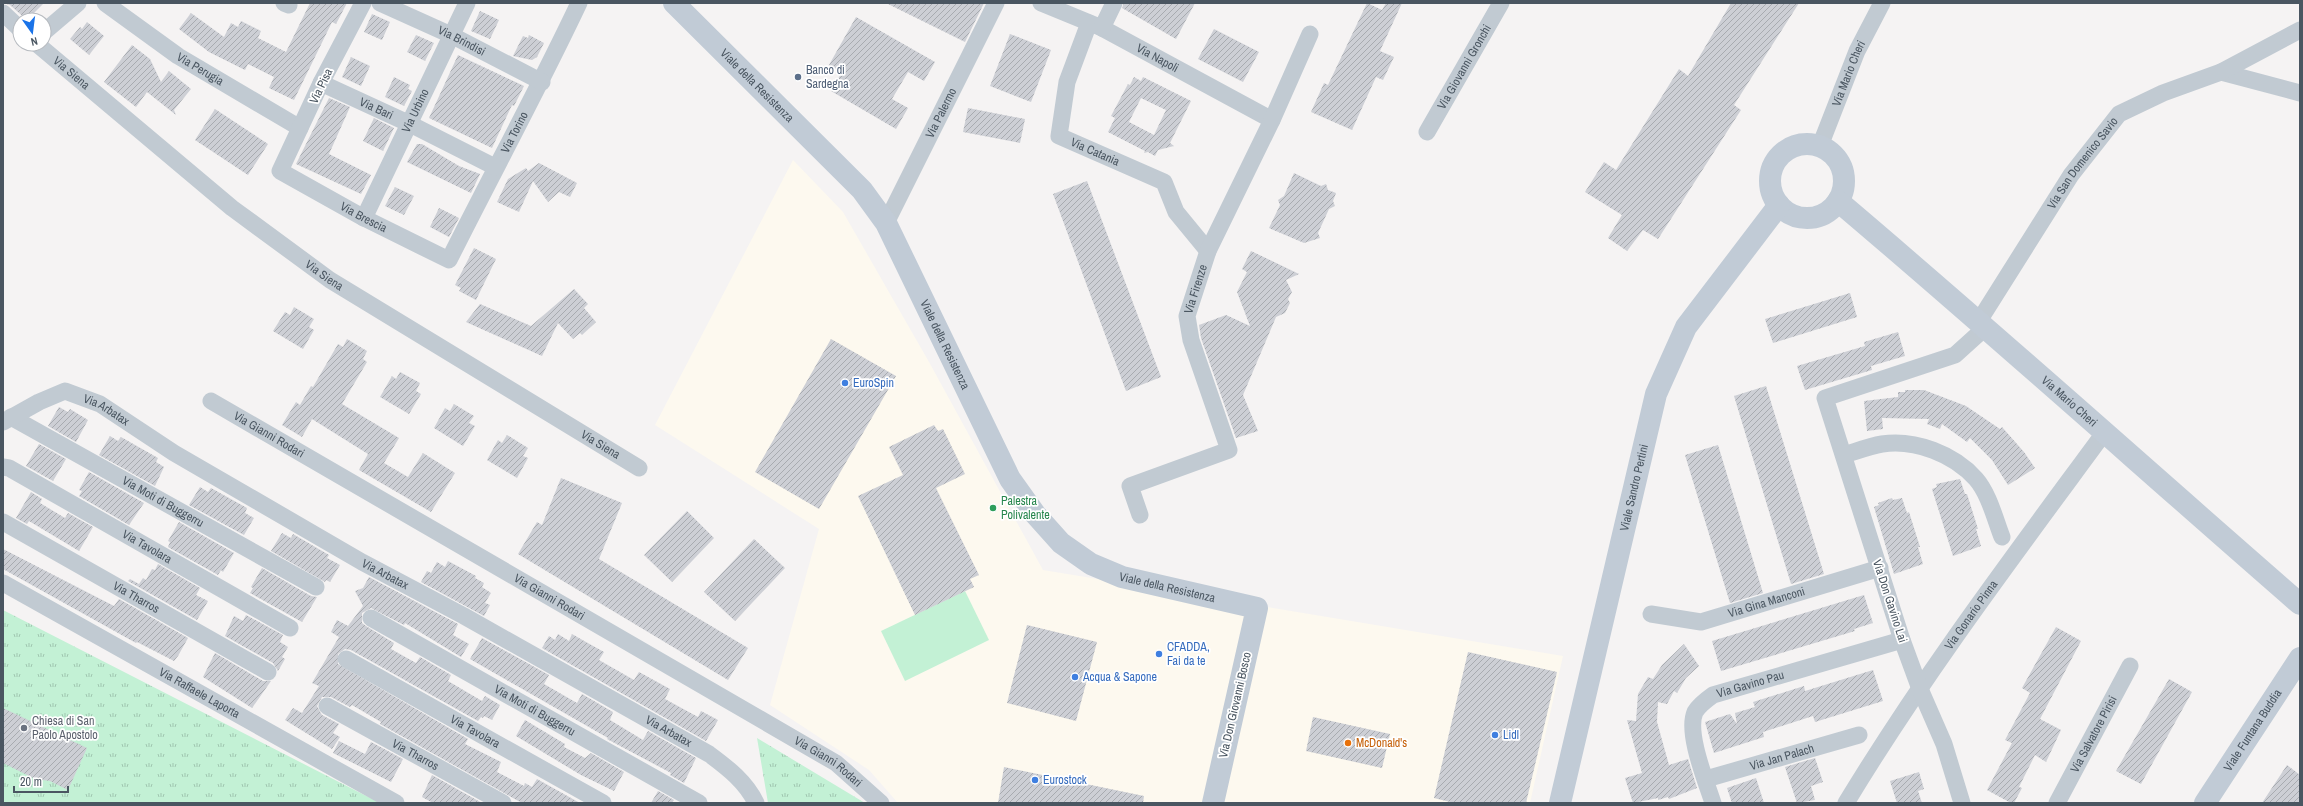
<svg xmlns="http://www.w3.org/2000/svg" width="2303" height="806" font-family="'Archivo Narrow',sans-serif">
  <defs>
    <pattern id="grass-tufts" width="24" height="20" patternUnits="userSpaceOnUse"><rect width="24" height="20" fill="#c3f1d5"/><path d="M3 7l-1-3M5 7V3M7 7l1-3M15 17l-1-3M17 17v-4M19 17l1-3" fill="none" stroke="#a0c6b0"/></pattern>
    <pattern id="building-hatch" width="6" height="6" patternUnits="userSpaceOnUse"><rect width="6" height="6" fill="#cdcfd5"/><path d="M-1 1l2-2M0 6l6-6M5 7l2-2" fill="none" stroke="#a8abb0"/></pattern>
  </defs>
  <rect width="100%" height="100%" fill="#f5f3f3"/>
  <path fill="#fdf9ef" d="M793,160l50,52 86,150 114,208 520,86 -33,147h-632l-29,-33 -99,-65 49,-176 -164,-104z"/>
  <path fill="url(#grass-tufts)" d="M3,610l377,193h-377z
    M757,738l108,65h-97z"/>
  <path fill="#c3f1d5" d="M965,591l24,49 -84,41 -24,-50z"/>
  <path fill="url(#building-hatch)" fill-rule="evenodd" d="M3,3h41l-17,17 -17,-15z
    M310,3h37l-11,21 -4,-2 -38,78 -25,-12 5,-11 -26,-13 -3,6 -36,-18 -30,-23 12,-16 33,24 7,-14 7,4 3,-6 20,10 -3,7 28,14z
    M886,3h98l-19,39z
    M1124,3h71l-19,36 -54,-31z
    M1367,3l15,7 4,-7h16l-22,48 14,6 -11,23 -7,-3 -24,53 -41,-18 13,-29 4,2z
    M1731,3h68l-65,102 7,5 -83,129 -15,-9 -16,21 -19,-13 14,-23 -37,-23 19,-30 12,8 63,-101 9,7z
    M480,11l19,9 -9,19 -19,-8z
    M372,14l18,8 -8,18 -18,-8z
    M856,17l79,45 -11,19 -16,-9 -16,27 16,9 -12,21 -65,-38 11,-19 -13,-7z
    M87,22l17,14 -15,19 -19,-16 10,-12 2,2z
    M1214,29l45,23 -16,30 -45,-23z
    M1010,34l41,16 -20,52 -41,-16z
    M416,35l18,8 -9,18 -18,-9z
    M529,35l15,8 -7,14 -5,3 -19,-4 10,-20 5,2z
    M132,45l18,14 11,23 8,-11 22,18 -17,21 2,5 -29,-23 -11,15 -32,-25z
    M458,55l66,31 -10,20 -2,-1 -20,43 -63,-30z
    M351,57l19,9 -9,20 -19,-9z
    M394,77l16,8 -2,4 4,2 -8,15 -19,-9z
    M1134,77l7,4 2,-4 48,24 -21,42 4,3 -16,4 -3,6 -7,-4 -4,1 1,-2 -37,-19 7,-14 -4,-2 17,-32 2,1zM1141,98l25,12 -12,25 -25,-13z
    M329,98l21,9 -21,47 42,21 -10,19 -65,-30z
    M968,108l57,11 -5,24 -57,-11z
    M215,109l53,35 -20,31 -53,-35z
    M374,118l20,10 -11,23 -20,-10z
    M417,144h5l37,22 21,8 -9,19 -64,-31z
    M539,163l38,20 -7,14 -11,-5 -11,10 -15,-21 -14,31 -22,-10 11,-23 18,-11 2,3z
    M1294,173l27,13 5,-2 2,6 8,3 -3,8 2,5 -6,3 -11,24 2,5 -16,5 -35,-15 11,-23 -2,-5 6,-4z
    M1087,181l74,196 -35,14 -73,-197z
    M395,187l19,9 -10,19 -19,-9z
    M439,208l20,10 -10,19 -19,-10z
    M474,248l22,11 -20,41 -17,-9 2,-3 -6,-3z
    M1251,251l48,23 -13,6 6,12 -4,7 2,4 -5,10 -9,4 -33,78 15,36 -22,7 -35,-100 -2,-13 27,-10 24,11 -13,-34 10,-20 -5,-3z
    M574,289l14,15 -4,4 12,14 -14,13 -2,-2 -7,6 -15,-16 -16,33 -76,-34 14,-18 51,22z
    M1850,293l7,24 -84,26 -8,-24z
    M294,307l20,12 -5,8 5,3 -11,19 -30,-18 12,-19 5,3z
    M1898,332l7,24 -34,10 1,4 -67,20 -8,-24 68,-20 -1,-4z
    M347,339l20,12 -4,8 4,3 -25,42 57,34 -15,25 24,14 15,-24 32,20 -24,39 -72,-42 9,-16 -56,-35 -10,18 -20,-12 14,-23 4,3 11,-19 2,1 25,-43 5,3z
    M831,339l65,37 -77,133 -64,-37z
    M400,372l20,11 -4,8 5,3 -12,20 -29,-17 12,-21 4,3z
    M1766,386l58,188 -33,10 -57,-188z
    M1905,390h19l42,16 34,23 2,-2 22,25 11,16 -27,17 -16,-25 -22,-22 -3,4 -25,-18 -2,5 -13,-5 2,-5 -47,-1 1,11 -16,2 -3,-30 34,-4v-5h7z
    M454,404l20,12 -5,7 6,3 -12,20 -29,-18 11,-20 5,3z
    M59,407l9,5 2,-3 18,11 -12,22 -28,-16z
    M934,425l4,6 5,-2 22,45 -29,14 43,87 -9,4 4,8 -59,28 -57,-119 45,-21 -14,-28z
    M507,435l21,13 -5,8 5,2 -11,20 -30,-18 11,-20 4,3z
    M110,436l8,5 3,-4 37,21 -2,4 8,5 -9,19 -56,-31z
    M39,444l27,15 -13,22 -27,-15z
    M1718,445l45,148 -33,10 -45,-148z
    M89,472l55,31 -15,22 -50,-29 3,-5 -3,-1z
    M561,478l61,25 -23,56 149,89 -20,32 -210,-126 19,-32 5,3z
    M1960,479l5,15h2l11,35h-2l5,17 -28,10 -21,-67 5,-2 -1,-3z
    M200,487l8,5 3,-4 36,20 -2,5 9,5 -10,17 -55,-30z
    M31,492l11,7 -2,4 25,15 3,-5 25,14 -14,24 -50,-30 -2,3 -11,-6z
    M1892,498l1,2 9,-2 5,15 2,-1 11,35h-2l5,17 -29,10 -20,-67 5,-2 -1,-2z
    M687,511l27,27 -42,44 -28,-27z
    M179,522l55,31 -11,19 -2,-2 -3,5 -50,-28 2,-5 -2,-1z
    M282,533l9,5 2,-4 36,21 -2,3 13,7 -10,17 -4,-2 -1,2 -54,-31z
    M754,539l31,29 -50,53 -31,-29z
    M3,549l111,57 5,-7 69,39 -10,18 -4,5 -37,-19 -1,1 -133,-74z
    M448,561l28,15 -1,2 9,5 -2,4 9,6 -6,10 5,2 -6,11 -63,-34 6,-11 4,2 6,-11 8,5z
    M158,564l42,24 -4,7 12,6 -11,19 -69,-39 2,-2 9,5 4,-6 3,2 6,-11 3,1z
    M262,568l49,28 6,1 -15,25 -52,-29 3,-5 -2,-1z
    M369,577l89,47 -5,11 16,9 -8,13 -56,-34 -1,2 -33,-17 -9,5v10l4,3 28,17 -3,6 25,14 4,-6 31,18 -3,6 34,20 3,-5 15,9 -8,15 -8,-4 -1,2 -2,-1 -3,4 -127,-71 -6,-1 -7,5v10l130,75 -3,5 36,18 -4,10 27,14 1,-3 7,4 5,-8 43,24h-58l-142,-79 1,-2 -29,-17 -2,2 -19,-10h-9l-5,9 5,9 17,9 -6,9 7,4 -8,12 -47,-29 8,-12 9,5 17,-27 -7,-3 27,-46 -8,-5 6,-12 11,6 15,-20 -8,-15 8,-3z
    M1864,595l9,28 -19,6 1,2 -134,40 -9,-30z
    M246,615l37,20 -3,7 8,5 -6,10 3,2 -7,12 -5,-8 -48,-27 9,-20 9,5z
    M1027,625l70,17 -21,79 -69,-18z
    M2056,627l25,14 -41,78 21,11 -15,32 -11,-7 -16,32 3,1 -8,15h-3l-24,-13 25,-47 -7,-3 25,-47 -8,-5z
    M558,634l11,7 3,-7 14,8 18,10 -5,8 35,20 5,-8 31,17 -5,10 33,18 3,-6 17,9 -12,21 -164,-93 7,-12 6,4z
    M482,638l67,37 -5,9 33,19 5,-9 31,18 -3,8 33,20 5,-9 48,27 -12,25 -14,-8 1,-2 -64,-34 1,-1 -138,-79z
    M1684,644l15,22 -13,12 -9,15 -3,-2 -7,13 -9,-2 -1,20 12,43 19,-6 9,29 -28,11 -1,-2 -10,3v-2l-25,5 -8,-25 17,-5 -15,-53 9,1 2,-27 10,-17 5,2 9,-14z
    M1468,652l89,20 -31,131h-72l-20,-5z
    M215,653l48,28h8l-19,27 -49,-31z
    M1873,670l10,31 -68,21 -2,-6 -50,16 1,5 -50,16 -9,-31 25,-8 7,10 -2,-11 20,-6 -2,-5 51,-16 1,5z
    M2169,679l23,13 -51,92 -25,-13z
    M3,708l84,40 -19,42 -18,-9 -15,-2 -32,-16z
    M1313,717l77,17 -8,34 -76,-17z
    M525,720l40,24 -1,3 21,11 6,-5 33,19 -10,19 -33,-16 -65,-39z
    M339,741l26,13 6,-12 32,17 -12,23 -58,-29z
    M1815,758l8,24 -12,4 4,14 -18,3 -12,-36z
    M2287,765l13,10v28h-38z
    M1004,767l140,29 -1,7h-145z
    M1919,772l5,17 -6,2 4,12h-25l-7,-22z
    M432,775l50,28h-49l-11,-6z
    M1756,778l8,25h-32l-5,-15z
    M658,791l16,9 -2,3h-21z"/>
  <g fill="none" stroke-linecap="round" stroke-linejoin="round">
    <g stroke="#c1cad2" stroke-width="17">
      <path id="s1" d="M105,3l73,53 122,72"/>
      <path d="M284,3l5,2"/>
      <path id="s2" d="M363,3l-42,80 -41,88 84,47 85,42c43,-86 89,-170 130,-257"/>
      <path id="s3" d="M380,3l71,32 91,47"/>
      <path id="s4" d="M1041,3l61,25 170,92"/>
      <path d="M3,13l17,16"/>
      <path id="s5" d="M1089,23l-22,59 -8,54 105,46 12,30 32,39"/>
      <path d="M1102,28l12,-25"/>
      <path d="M44,32l34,-29"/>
      <path id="s6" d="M37,44l195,164 98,72 309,188"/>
      <path d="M2221,72l79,21"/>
      <path id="s7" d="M321,83l89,41 85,43"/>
      <path id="s8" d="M1427,132l74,-129"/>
      <path id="s9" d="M1820,146l37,-95 25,-48"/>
      <path id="s10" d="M364,218l103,-215"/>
      <path id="s11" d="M886,223l110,-220"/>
      <path id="s12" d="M1979,321l92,-146 48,-61 44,-21 58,-21 79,-42"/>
      <path id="s13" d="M211,401l625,362 45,40"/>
      <path id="s14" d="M11,417l305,170"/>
      <path id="s15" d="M3,422l36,-20 26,-11 35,13 74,49 188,109 102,54 245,138c19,14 37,28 47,49"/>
      <path d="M1844,455c13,-4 26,-9 38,-11 33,-5 72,10 94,35 13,15 19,40 26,58"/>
      <path id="s16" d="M3,467l6,1 281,160"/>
      <path id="s17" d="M1140,515l-10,-29 99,-36 -38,-110 -4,-24 21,-65 64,-131 38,-86"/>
      <path id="s18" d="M3,522l265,150"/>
      <path id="s19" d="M3,583l393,220"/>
      <path id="s20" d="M1651,614l50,8 179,-54"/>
      <path id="s21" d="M371,618l328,185"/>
      <path id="s22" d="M346,659l257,144"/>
      <path id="s23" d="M327,706l176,97"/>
      <path id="s24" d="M1706,779l153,-44"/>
      <path id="s25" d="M1713,803c-7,-22 -27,-70 -18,-91 4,-7 11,-12 18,-17l189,-55"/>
      <path id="s26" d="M1846,803c78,-129 169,-249 258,-370"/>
      <path d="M1962,803l-18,-59 -24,-55 -18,-49 -77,-242 130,-43 31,-28"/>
      <path id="s27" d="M2057,803l73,-137"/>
    </g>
    <g stroke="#c1cbd6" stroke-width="22">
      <path id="s28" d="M674,3l188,187 24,33 124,256 25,35 26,29 30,21 31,13 135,31 -44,195"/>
      <circle cx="1807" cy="181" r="37"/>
      <path id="s29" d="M1838,201c156,132 308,269 462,403"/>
      <path id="s30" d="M1560,803l96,-409 30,-67 93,-122"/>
      <path id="s31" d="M2205,803l95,-145"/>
    </g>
  </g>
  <circle fill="#5c6f8a" stroke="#fff" stroke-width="1.5" cx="798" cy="77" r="4"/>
  <g fill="#3f7fe0" stroke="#fff" stroke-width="1.5">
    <circle cx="845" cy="383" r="4"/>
    <circle cx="1159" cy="654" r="4"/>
    <circle cx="1075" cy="677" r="4"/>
    <circle cx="1495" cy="735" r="4"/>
    <circle cx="1035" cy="780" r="4"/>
  </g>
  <circle fill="#2e9e5b" stroke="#fff" stroke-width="1.5" cx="993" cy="508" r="4"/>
  <circle fill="#6b7280" stroke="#fff" stroke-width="1.5" cx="24" cy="728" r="4"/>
  <circle fill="#e8710a" stroke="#fff" stroke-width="1.5" cx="1348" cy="743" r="4"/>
  <g text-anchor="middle" stroke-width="3.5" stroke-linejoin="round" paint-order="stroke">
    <g font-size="12" fill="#4a5661" stroke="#fff">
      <text dy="4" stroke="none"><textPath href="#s3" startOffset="90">Via Brindisi</textPath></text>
      <text dy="4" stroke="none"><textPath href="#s4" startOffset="129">Via Napoli</textPath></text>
      <text dy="4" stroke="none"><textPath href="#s8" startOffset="75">Via Giovanni Gronchi</textPath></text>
      <text dy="4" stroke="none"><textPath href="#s1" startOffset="116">Via Perugia</textPath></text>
      <text dy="4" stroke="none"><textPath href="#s6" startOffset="45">Via Siena</textPath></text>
      <text dy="4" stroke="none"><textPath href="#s9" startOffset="78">Via Mario Cheri</textPath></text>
      <text dy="4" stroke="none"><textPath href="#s28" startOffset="117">Viale della Resistenza</textPath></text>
      <text transform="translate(321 86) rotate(-64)" y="4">Via Pisa</text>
      <text dy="4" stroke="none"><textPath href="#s7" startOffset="61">Via Bari</textPath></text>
      <text dy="4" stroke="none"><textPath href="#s10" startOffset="119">Via Urbino</textPath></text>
      <text dy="4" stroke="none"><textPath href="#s11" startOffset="123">Via Palermo</textPath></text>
      <text dy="4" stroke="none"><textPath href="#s2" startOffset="522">Via Torino</textPath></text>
      <text dy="4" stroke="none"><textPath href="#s5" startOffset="157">Via Catania</textPath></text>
      <text dy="4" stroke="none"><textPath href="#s12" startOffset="189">Via San Domenico Savio</textPath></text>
      <text dy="4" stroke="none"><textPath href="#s2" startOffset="283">Via Brescia</textPath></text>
      <text dy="4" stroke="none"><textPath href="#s6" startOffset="369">Via Siena</textPath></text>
      <text dy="4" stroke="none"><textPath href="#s17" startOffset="305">Via Firenze</textPath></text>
      <text dy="4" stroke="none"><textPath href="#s28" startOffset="441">Viale della Resistenza</textPath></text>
      <text dy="4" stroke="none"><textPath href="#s29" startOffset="306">Via Mario Cheri</textPath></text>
      <text dy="4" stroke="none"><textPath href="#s15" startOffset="115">Via Arbatax</textPath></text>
      <text dy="4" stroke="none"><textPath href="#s13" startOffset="67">Via Gianni Rodari</textPath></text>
      <text dy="4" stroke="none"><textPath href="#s6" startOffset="693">Via Siena</textPath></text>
      <text dy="4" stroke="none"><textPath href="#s30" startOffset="324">Viale Sandro Pertini</textPath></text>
      <text dy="4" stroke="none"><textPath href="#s14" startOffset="174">Via Moti di Buggerru</textPath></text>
      <text dy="4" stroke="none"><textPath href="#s16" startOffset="165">Via Tavolara</textPath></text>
      <text dy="4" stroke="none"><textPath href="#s15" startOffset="439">Via Arbatax</textPath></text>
      <text dy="4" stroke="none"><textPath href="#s28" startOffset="789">Viale della Resistenza</textPath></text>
      <text dy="4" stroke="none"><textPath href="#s18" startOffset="153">Via Tharros</textPath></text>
      <text dy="4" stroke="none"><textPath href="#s13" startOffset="391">Via Gianni Rodari</textPath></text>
      <text transform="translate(1890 601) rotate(72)" y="4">Via Don Gavino Lai</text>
      <text dy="4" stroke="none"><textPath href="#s20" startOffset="119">Via Gina Manconi</textPath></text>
      <text dy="4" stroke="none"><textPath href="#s26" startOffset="226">Via Gonario Pinna</textPath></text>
      <text dy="4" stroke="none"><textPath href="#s25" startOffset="158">Via Gavino Pau</textPath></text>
      <text dy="4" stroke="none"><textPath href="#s19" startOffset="225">Via Raffaele Laporta</textPath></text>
      <text transform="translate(1235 705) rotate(-77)" y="4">Via Don Giovanni Bosco</text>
      <text dy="4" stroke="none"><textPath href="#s21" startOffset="188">Via Moti di Buggerru</textPath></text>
      <text dy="4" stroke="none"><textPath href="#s22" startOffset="148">Via Tavolara</textPath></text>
      <text dy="4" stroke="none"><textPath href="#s15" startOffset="763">Via Arbatax</textPath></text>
      <text dy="4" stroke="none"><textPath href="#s31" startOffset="87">Viale Funtana Buddia</textPath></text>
      <text dy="4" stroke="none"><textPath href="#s27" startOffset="78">Via Salvatore Pirisi</textPath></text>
      <text dy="4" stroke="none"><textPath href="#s23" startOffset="101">Via Tharros</textPath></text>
      <text dy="4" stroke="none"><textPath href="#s24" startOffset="79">Via Jan Palach</textPath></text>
      <text dy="4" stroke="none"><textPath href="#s13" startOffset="715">Via Gianni Rodari</textPath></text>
    </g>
    <g font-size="12" fill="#4e5e75" stroke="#fff" text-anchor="start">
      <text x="806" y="74">Banco di<tspan x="806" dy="14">Sardegna</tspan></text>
    </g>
    <g font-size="12" fill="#366cbe" stroke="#fff" text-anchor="start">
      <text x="853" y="387">EuroSpin</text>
      <text x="1167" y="651">CFADDA,<tspan x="1167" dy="14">Fai da te</tspan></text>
      <text x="1083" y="681">Acqua &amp; Sapone</text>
      <text x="1503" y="739">Lidl</text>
      <text x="1043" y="784">Eurostock</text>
    </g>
    <g font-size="12" fill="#27864d" stroke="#fff" text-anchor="start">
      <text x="1001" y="505">Palestra<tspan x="1001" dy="14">Polivalente</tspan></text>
    </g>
    <g font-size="12" fill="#5b616d" stroke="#fff" text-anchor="start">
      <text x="32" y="725">Chiesa di San<tspan x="32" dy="14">Paolo Apostolo</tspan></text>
    </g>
    <g font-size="12" fill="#c56008" stroke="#fff" text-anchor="start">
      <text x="1356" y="747">McDonald's</text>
    </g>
  </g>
  <rect width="2303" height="806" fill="none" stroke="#4a5661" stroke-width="8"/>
  <g transform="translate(32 32) rotate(166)"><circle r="19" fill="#ffffff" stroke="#b7bbc0"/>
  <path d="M0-3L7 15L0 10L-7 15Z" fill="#1a73e8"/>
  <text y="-6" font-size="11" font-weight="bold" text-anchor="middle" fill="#4a5661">N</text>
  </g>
  <path d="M14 786v6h54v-6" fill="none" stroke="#4a5661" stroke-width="2"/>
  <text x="20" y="786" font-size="12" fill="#4a5661" stroke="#ffffff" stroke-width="3" paint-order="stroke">20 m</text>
</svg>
